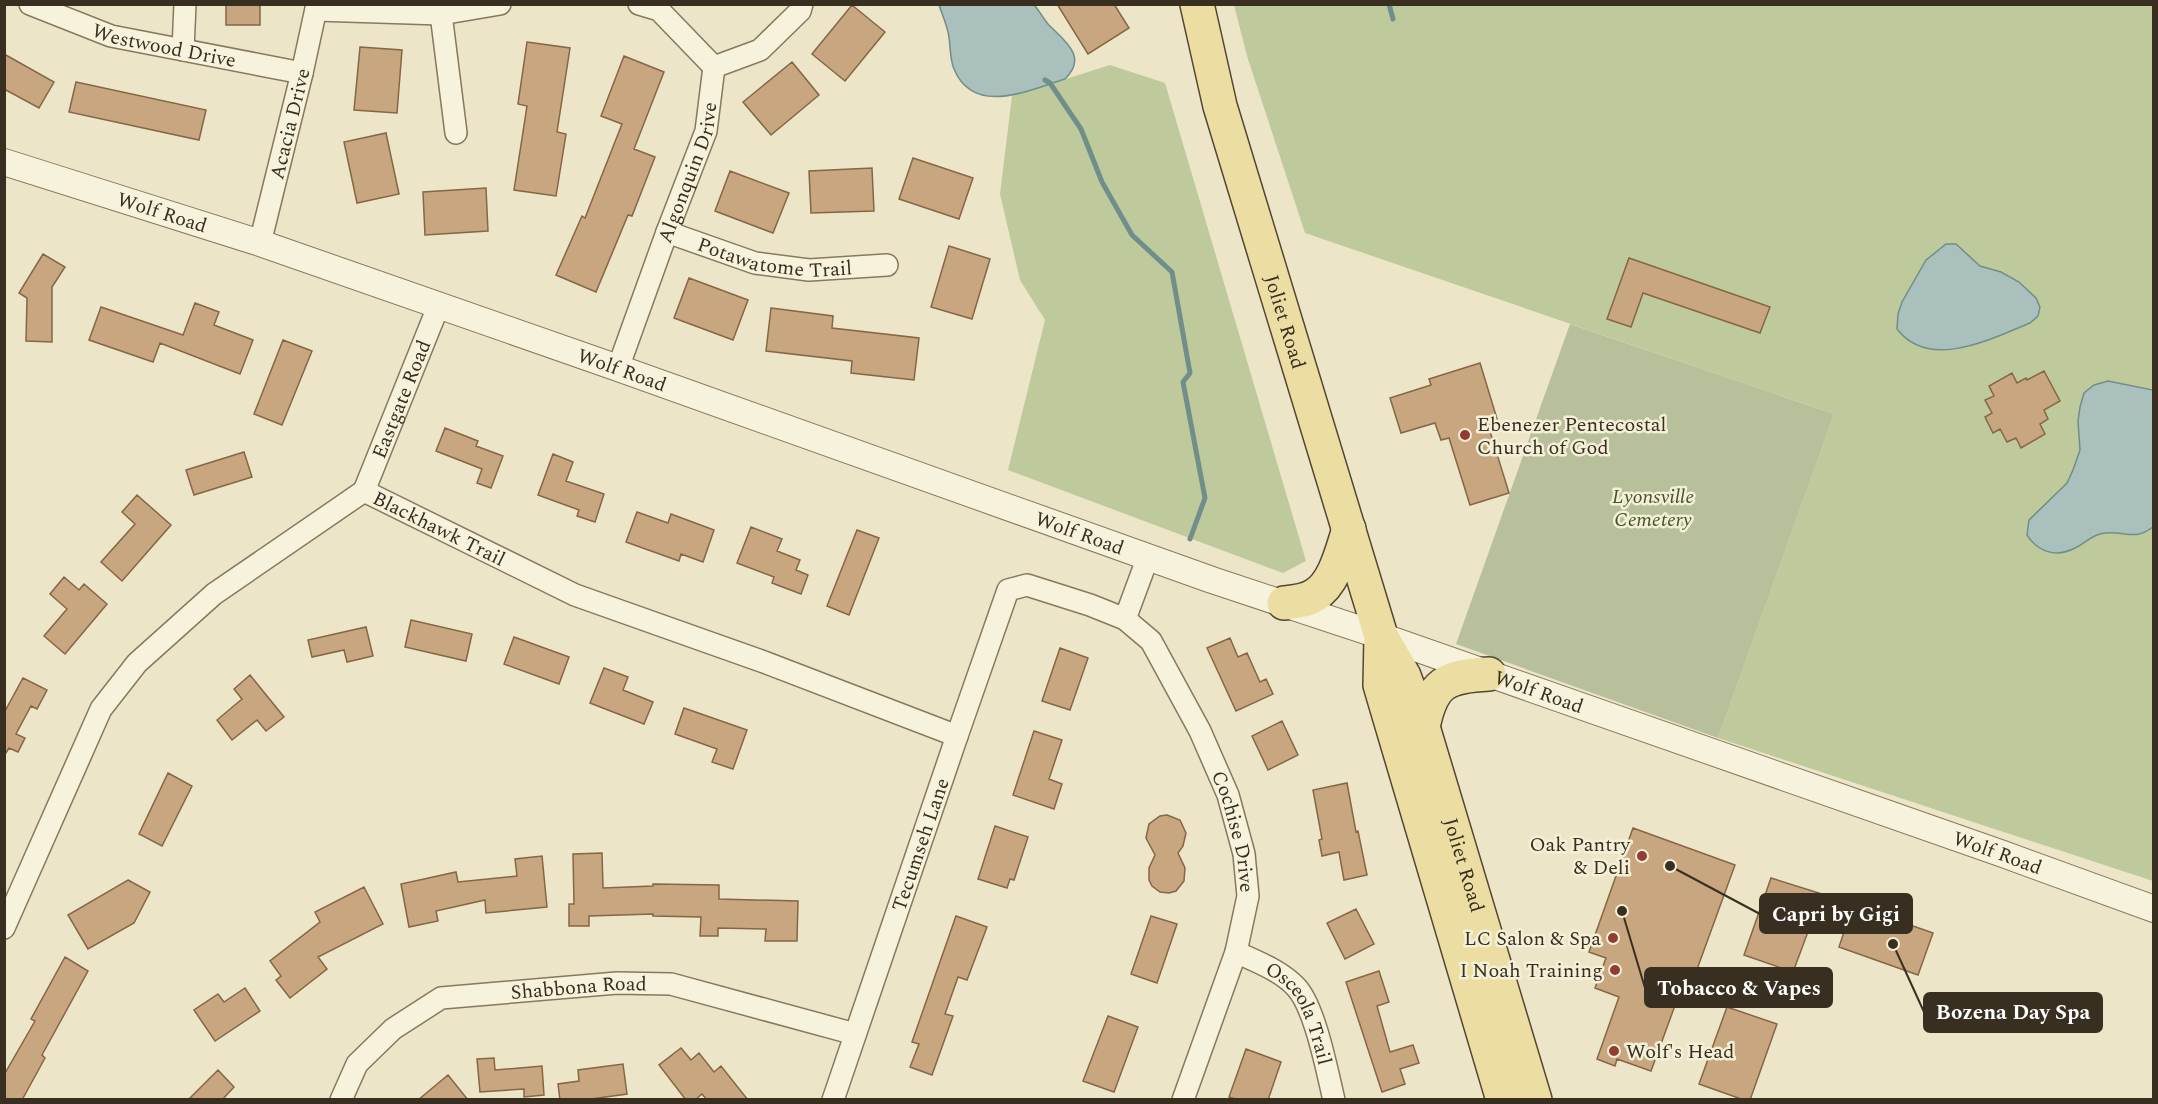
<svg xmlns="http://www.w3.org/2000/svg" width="2158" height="1104" font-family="Spectral,serif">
  <rect width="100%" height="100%" fill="#ece5c8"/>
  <path fill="#bfca9c" d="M1234,5h919v876l-435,-143 116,-324 -529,-181 -58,-177z
    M1110,65l55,18 141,478 -23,12 -275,-103 37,-150 -25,-40 -20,-86 12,-98z"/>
  <path fill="#b7bf9b" d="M1570,324l264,90 -116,324 -262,-94z"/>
  <path fill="#a9c0bc" stroke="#708e8a" stroke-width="1.5" d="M939,5h95c5,5 9,13 14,19 15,16 41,32 17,55 -36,11 -91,38 -111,-10 -5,-12 -3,-25 -6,-37 -2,-9 -6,-18 -9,-27z
    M1946,244h10l24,22 21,6 18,10 17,16 4,9 -2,9 -8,7c-39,16 -101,48 -133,6l1,-15 4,-12 24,-42z
    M2108,381l45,9v137c-21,16 -31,1 -53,7 -9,2 -16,10 -25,14 -19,10 -37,4 -48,-13l2,-15 38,-37 6,-13 7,-20 -2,-29 2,-14 4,-14 10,-8z"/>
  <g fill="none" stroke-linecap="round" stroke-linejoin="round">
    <path stroke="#708e8a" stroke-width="5" d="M1389,4l4,15
      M1045,80l5,3 31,46 21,53 30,53 40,37 18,101 -7,9 22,116 -15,41"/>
  </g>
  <path fill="#c8a680" stroke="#856645" stroke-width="1.5" d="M226,4h34v21h-34z
    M1057,4h57l15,24 -41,26z
    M852,5l33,27 -40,49 -33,-27z
    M527,42l43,6 -13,84 9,2 -10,62 -42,-6 13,-84 -9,-2z
    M360,47l42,3 -5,63 -43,-3z
    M4,54l50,28 -15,26 -35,-19z
    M624,56l40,16 -30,77 21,8 -23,59 -4,-1 -32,77 -40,-17 26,-59 3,2 37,-94 -21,-8z
    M792,62l27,33 -48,40 -28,-33z
    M76,82l130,28 -7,30 -130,-28z
    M386,133l13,61 -42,9 -13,-61z
    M913,158l60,20 -14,41 -60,-20z
    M872,168l2,43 -63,2 -2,-42z
    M730,171l59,22 -16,40 -58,-22z
    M486,188l2,43 -63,4 -2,-43z
    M949,246l41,13 -18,60 -41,-12z
    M43,254l22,13 -13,20v55l-26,-1 1,-43 -8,-5z
    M1629,258l141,49 -10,26 -117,-40 -12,34 -24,-8z
    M689,278l59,22 -15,40 -59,-22z
    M195,303l24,9 -5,13 39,15 -13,34 -80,-31 -7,19 -64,-22 12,-33 82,28z
    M771,308l62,8 -1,12 87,10 -5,42 -63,-7 1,-12 -86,-10z
    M283,340l29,11 -30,74 -28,-11z
    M1480,363l18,59 -10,3 21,68 -39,12 -21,-67 -8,2 -6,-17 -34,10 -11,-35 41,-13 -2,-6z
    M2044,371l16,30 -16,9 4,9 -8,5 5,10 -24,14 -5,-10 -9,4 -7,-13 -7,4 -8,-16 7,-4 -7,-13 9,-4 -5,-10 23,-13 5,10 9,-5 1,2z
    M445,428l33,13 -2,5 27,10 -12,32 -14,-5 5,-14 -46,-18z
    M244,452l8,25 -58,18 -8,-25z
    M553,454l20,8 -7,19 38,13 -9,28 -18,-6 2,-6 -41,-15z
    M137,495l34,30 -49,56 -21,-19 34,-38 -13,-12z
    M637,512l31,11 3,-9 43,16 -11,32 -22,-8 -2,7 -53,-19z
    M751,527l31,12 -5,12 23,9 -4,10 12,5 -7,19 -29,-11 2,-6 -37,-14z
    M857,530l22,8 -30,77 -22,-9z
    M64,577l15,13 5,-6 23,20 -42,50 -21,-18 23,-27 -17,-15z
    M411,620l61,14 -6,27 -61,-14z
    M366,627l7,29 -26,6 -3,-12 -32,7 -4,-17z
    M514,637l55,20 -10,27 -55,-20z
    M1230,638l8,19 9,-4 13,29 6,-3 7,15 -37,17 -29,-63z
    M1060,648l28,10 -18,52 -28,-9z
    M604,668l24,9 -5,13 30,12 -9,22 -54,-21z
    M250,675l34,42 -18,14 -9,-11 -25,20 -15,-20 25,-21 -8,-10z
    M23,678l24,12 -10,19 -6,-3 -15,28 9,4 -7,14 -9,-4 -5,8v-43z
    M684,708l63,22 -14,39 -21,-7 5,-13 -42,-15z
    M1282,721l16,34 -30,15 -16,-34z
    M1034,731l28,9 -13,39 13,5 -8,25 -41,-14z
    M168,773l24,13 -30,60 -23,-12z
    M1347,783l9,49 2,-1 9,44 -23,5 -5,-28 -17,4 -3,-16 3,-1 -9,-49z
    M1167,815l13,5 6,13 -3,13 -5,7 7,15 -1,13 -8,10 -7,2 -9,-1 -8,-6 -3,-6v-12l6,-13 -9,-17 3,-14 11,-8z
    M995,826l33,11 -14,43 -4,-1 -3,9 -29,-9z
    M1633,828l102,37 -39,107 -8,-2 -37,101 -34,-12 -2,7 -18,-7 22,-62 -24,-9 11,-30 -17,-6z
    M602,853l1,35 50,-2v-2l66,1v14l79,2 -1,40h-32l1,-12 -48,-1v8h-18l1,-19 -48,-1v-2l-64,2v10h-20v-22h5l-1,-50z
    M542,856l5,51 -61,6 -1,-13 -49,11 2,10 -29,6 -8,-43 55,-12 2,10 59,-6 -2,-17z
    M1771,878l51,16 -29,78 -49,-17z
    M128,880l22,12 -16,31 -46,26 -20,-34z
    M364,887l19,37 -65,33 9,12 -37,29 -14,-18 5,-4 -11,-15 50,-39 -5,-10z
    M1853,905l80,28 -15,42 -79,-28z
    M1356,909l18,35 -29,15 -18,-36z
    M956,916l31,11 -20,53 -9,-3 -13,37 8,2 -21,59 -22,-8 9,-23 -7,-2z
    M1151,916l26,8 -20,59 -26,-9z
    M65,957l23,14 -46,84 3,3 -23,42h-18v-25l31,-54 -4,-2z
    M1379,971l10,31 -12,4 13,46 23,-7 6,18 -19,6 5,15 -23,8 -36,-110z
    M245,988l15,23 -45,30 -21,-31 24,-16 6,8z
    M1727,1007l50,17 -27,76h-6l-45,-16z
    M1108,1016l30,11 -24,65 -31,-11z
    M681,1048l10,12 8,-7 15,19 7,-6 27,34h-41l-5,-6 -7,6h-9l-27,-35z
    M1246,1049l35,13 -13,38h-30l-9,-3z
    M494,1058l1,12 47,-4 2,29 -20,2v-8l-44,3 -3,-33z
    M623,1064l4,30 -43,6h-24l-2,-16 21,-3 -1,-11z
    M218,1070l16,17 -12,13h-34z
    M448,1075l20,25h-50z"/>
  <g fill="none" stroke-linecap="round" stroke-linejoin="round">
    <g stroke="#87785e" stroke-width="24">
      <g id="minor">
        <path id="s1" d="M30,4l81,32 191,37"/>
        <path d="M316,10l125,4 59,-10"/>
        <path d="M441,14l15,119"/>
        <path d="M183,50l2,-46"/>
        <path d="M714,67l46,-17 40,-39 2,-7"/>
        <path id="s2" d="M667,232l88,31 54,7 78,-5"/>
        <path id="s3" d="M260,243l42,-170 15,-69"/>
        <path id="s4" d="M618,368l49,-136 39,-101 8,-64 -55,-57 -20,-6"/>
        <path id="s5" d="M364,491l211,104 189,67 193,74"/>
        <path id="s6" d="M364,491l74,-184"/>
        <path d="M1125,619l23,-62"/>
        <path d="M4,928l97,-219 36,-46 77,-69 150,-103"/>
        <path id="s7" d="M1236,952c21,10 44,18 60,35 19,20 31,84 38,113"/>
        <path id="s8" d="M341,1100l16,-36 36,-35 48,-31 176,-15 54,1 184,50"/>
        <path id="s9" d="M833,1100l124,-364 51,-146 19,-5 63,20 35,14 26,22 49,90 28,64 16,59 4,42 -12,56 -53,148"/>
      </g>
    </g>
    <g stroke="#87785e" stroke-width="28">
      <g id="tertiary">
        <path id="s10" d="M4,162l256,81 358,125 594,212 169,56 622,218 151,55"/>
      </g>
    </g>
    <g stroke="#554632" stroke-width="36">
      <g id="primary">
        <path id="s11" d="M1197,4l23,102 161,530 23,40 19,51 112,373"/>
        <path d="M1284,603c10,-1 22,-2 31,-8 20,-12 27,-45 34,-66"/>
        <path d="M1381,637l-1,48 123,415"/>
        <path d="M1423,727c9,-44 22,-51 66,-53"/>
      </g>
    </g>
    <use href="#minor" stroke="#f7f2db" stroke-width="21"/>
    <use href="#tertiary" stroke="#f7f2db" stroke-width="26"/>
    <use href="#primary" stroke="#ecdea3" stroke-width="33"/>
  </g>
  <g fill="#923c32" stroke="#f4efd7" stroke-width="2">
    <circle cx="1465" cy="435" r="6"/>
    <circle cx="1642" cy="856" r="6"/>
    <circle cx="1613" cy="938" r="6"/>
    <circle cx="1615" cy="970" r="6"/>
    <circle cx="1614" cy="1051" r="6"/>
  </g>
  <g text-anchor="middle" stroke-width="5" stroke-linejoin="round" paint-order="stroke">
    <g font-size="20" fill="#382f21" stroke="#f4efd7">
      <text dy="7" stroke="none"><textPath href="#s1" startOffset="141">Westwood Drive</textPath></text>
      <text dy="7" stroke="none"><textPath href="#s3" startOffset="123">Acacia Drive</textPath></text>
      <text dy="7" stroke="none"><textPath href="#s4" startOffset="208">Algonquin Drive</textPath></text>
      <text dy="7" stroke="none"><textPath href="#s10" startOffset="166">Wolf Road</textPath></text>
      <text dy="7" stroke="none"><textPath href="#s2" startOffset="112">Potawatome Trail</textPath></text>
      <text dy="7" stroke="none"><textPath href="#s11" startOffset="330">Joliet Road</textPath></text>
      <text dy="7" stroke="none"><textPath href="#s10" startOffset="652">Wolf Road</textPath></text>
      <text dy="7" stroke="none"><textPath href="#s6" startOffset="99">Eastgate Road</textPath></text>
      <text dy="7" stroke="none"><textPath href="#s5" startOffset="84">Blackhawk Trail</textPath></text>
      <text dy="7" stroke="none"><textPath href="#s10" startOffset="1138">Wolf Road</textPath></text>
      <text dy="7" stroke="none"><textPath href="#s10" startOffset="1624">Wolf Road</textPath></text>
      <text dy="7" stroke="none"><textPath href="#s9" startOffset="906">Cochise Drive</textPath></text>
      <text dy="7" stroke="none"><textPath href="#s9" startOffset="270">Tecumseh Lane</textPath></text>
      <text dy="7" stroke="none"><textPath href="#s10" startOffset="2110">Wolf Road</textPath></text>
      <text dy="7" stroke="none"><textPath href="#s11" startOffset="903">Joliet Road</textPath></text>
      <text dy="7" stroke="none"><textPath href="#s8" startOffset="285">Shabbona Road</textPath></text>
      <text dy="7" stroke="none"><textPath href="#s7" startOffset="94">Osceola Trail</textPath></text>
    </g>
    <g font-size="20" fill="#382f21" stroke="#f4efd7" text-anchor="end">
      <text x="1477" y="431" text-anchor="start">Ebenezer Pentecostal<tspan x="1477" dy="23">Church of God</tspan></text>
      <text x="1630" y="851">Oak Pantry<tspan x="1630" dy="23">&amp; Deli</tspan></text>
      <text x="1601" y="945">LC Salon &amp; Spa</text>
      <text x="1603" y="977">I Noah Training</text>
      <text x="1626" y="1058" text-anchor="start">Wolf's Head</text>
    </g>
    <g font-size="20" font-style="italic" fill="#445329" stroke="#f4efd7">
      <text x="1653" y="503">Lyonsville<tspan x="1653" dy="23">Cemetery</tspan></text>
    </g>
  </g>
  <path fill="none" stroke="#382f21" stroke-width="2" d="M1670 866L1760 914M1622 911L1645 988M1893 944L1924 1012"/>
  <g fill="#382f21" stroke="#f4efd7" stroke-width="2">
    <circle cx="1670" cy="866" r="6"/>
    <circle cx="1622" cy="911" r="6"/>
    <circle cx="1893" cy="944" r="6"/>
  </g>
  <g fill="#382f21" stroke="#382f21" stroke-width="2">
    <rect x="1760" y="894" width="152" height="39" rx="6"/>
    <rect x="1645" y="968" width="187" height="39" rx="6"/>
    <rect x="1924" y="993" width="178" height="39" rx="6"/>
  </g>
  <g font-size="21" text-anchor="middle" font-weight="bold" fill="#fff">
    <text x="1836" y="921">Capri by Gigi</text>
    <text x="1739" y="995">Tobacco &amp; Vapes</text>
    <text x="2013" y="1019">Bozena Day Spa</text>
  </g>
  <rect width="2158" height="1104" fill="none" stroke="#382f21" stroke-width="12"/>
</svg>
